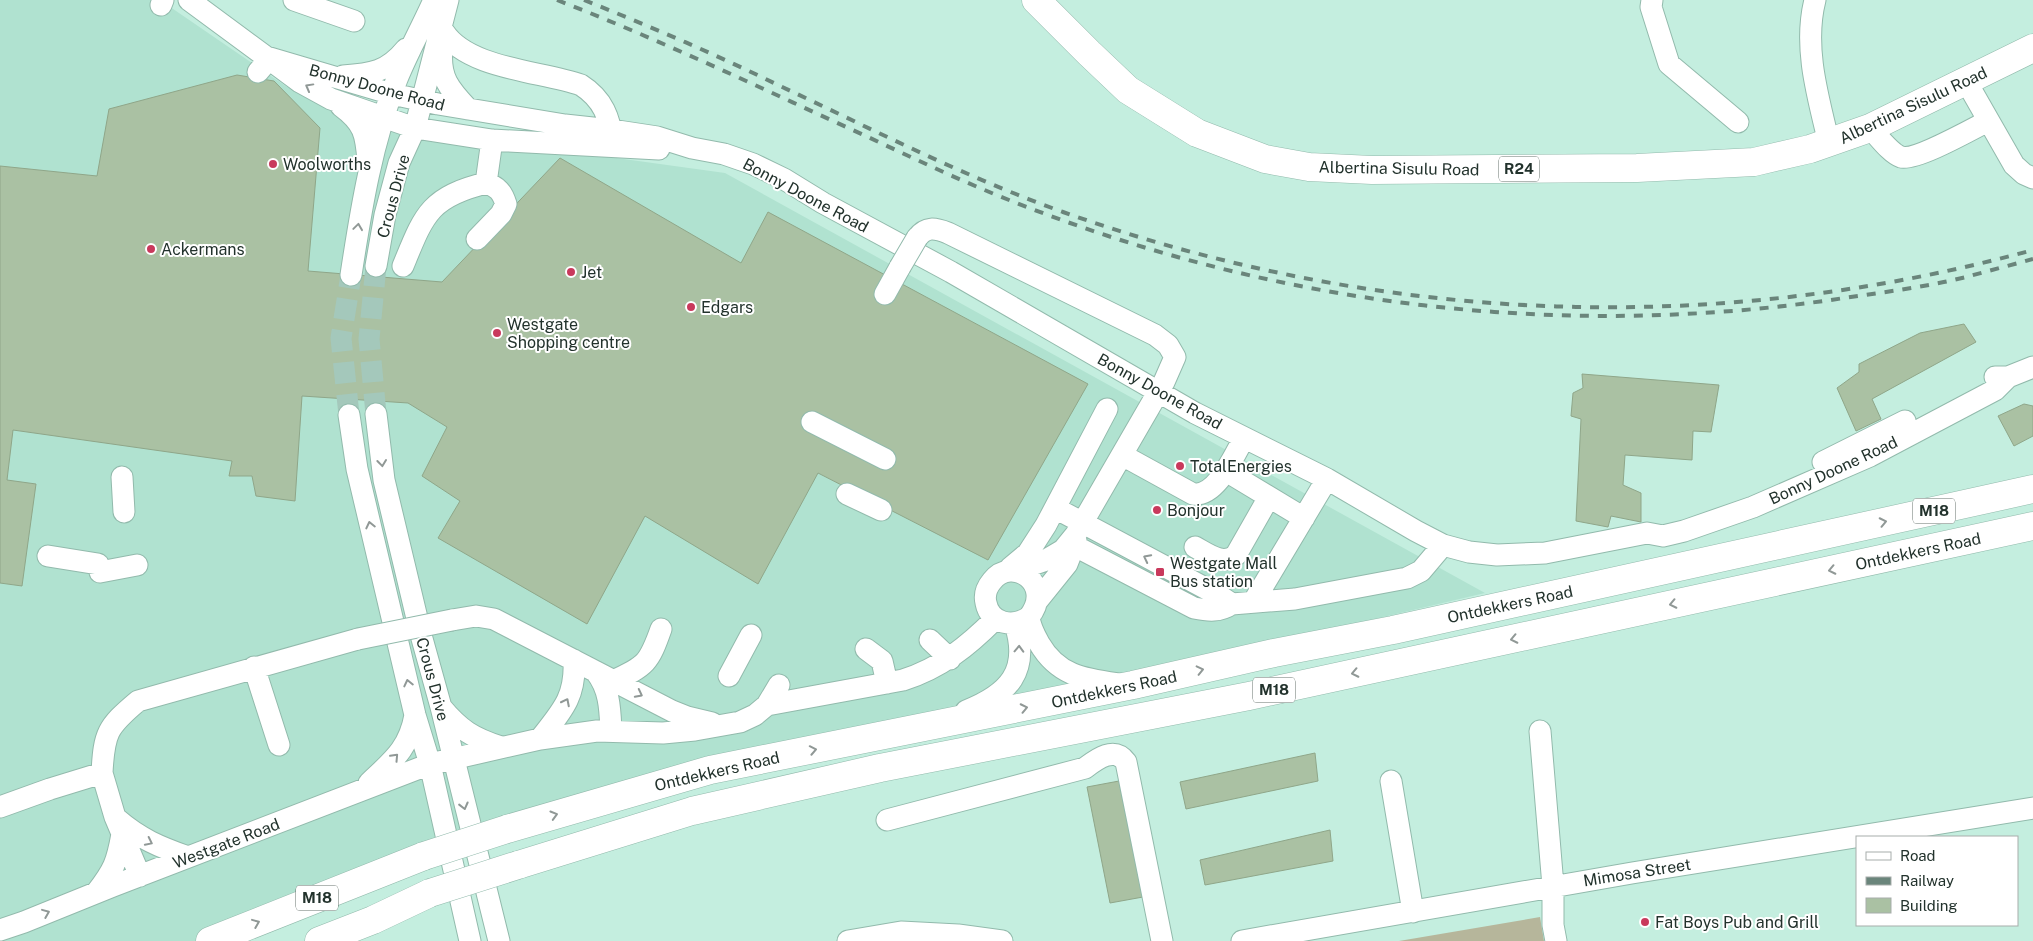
<svg xmlns="http://www.w3.org/2000/svg" width="2033" height="941" font-family="'Public Sans',sans-serif">
  <rect width="100%" height="100%" fill="#c4eedf"/>
  <path fill="#b0e2d0" d="M0,0h160l127,87 185,51 253,35 760,420 -1013,239 -277,109h-195z"/>
  <path fill="#b6b69b" d="M1540,917l4,24h-145z"/>
  <path fill="#aac1a3" stroke="#8fa689" d="M237,75l37,6 46,47 -12,143 134,11 118,-124 181,105 27,-51 320,172 -100,176 -170,-87 -60,111 -113,-68 -58,108 -149,-86 22,-37 -38,-25 25,-49 -39,-24 -106,-7 -7,105 -39,-5 -4,-20h-23l3,-15 -219,-31 -6,50 29,4 -14,102 -22,-3v-417l97,10 12,-67z
    M1964,324l12,18 -104,57 9,20 -25,12 -19,-43 22,-16v-8l61,-31z
    M1582,374l137,11 -8,47 -18,-1 -1,29 -67,-5 -2,30 18,8v29l-30,-6 -3,11 -32,-6 5,-102 -10,-3 2,-23 10,-5z
    M2024,404l9,2v30l-19,10 -16,-30z
    M1315,753l3,28 -132,28 -6,-27z
    M1119,781l24,116 -33,6 -23,-116z
    M1330,830l3,31 -128,24 -5,-25z"/>
  <g fill="none" stroke-linecap="round" stroke-linejoin="round">
    <path stroke="#a4c8bb" stroke-width="21" stroke-dasharray="21 11" stroke-linecap="butt" d="M376,414l-7,-75 7,-73
      M349,415l-8,-77 10,-63"/>
    <g stroke="#92baac" stroke-width="23">
      <path id="minor" d="M189,0l111,82 31,17 84,29 77,12 167,9
        M294,0l60,21
        M1652,0l-1,7 18,57 69,58
        M1815,0c-12,47 3,97 14,143
        M161,5l2,-5
        M444,32c24,37 97,39 137,53 22,14 29,33 32,58
        M442,49c-3,28 7,40 26,60
        M270,58l122,36 46,10 127,21 46,5 46,7 35,11 32,6 29,10 31,15 39,24 128,69 244,141 132,66 89,52 27,14 26,7 28,3 48,-2 102,-20 16,3 21,-5 69,-24 117,-51 125,-66 13,-13
        M258,72l12,-14
        M343,76c29,-2 44,-4 63,-27
        M1966,81l48,84 10,9 9,4
        M341,106c23,17 25,28 27,55
        M1870,128c8,8 20,25 31,29 15,4 71,-28 87,-36
        M917,238c9,-12 18,-10 31,-5l207,102 13,10 7,12 -11,25 -88,152 -13,16 -17,10 -32,11
        M477,239l24,-25 5,-10c-4,-12 -8,-17 -20,-21
        M376,266l9,-51 14,-52 16,-35 33,-128
        M403,266c21,-51 26,-69 83,-83l6,-43
        M351,275c10,-66 21,-134 46,-196 11,-27 25,-52 37,-79
        M885,294l15,-27
        M1995,377h13l25,-10
        M376,414l8,66 37,155 20,72 58,234
        M349,415l8,54 58,246 15,49 40,177
        M812,422l73,37
        M1122,455l71,39c24,3 41,-39 51,-56
        M1823,462l82,-41
        M1226,471l78,47
        M122,477l2,35
        M847,494l34,16
        M1055,508l165,88 12,8 63,-5 112,-21 14,-7 22,-26
        M1075,546l119,62c15,3 25,4 38,-4
        M1195,547c13,7 28,19 41,8l33,-58
        M48,556l50,8
        M1010,568l18,-15 18,-28 61,-116
        M100,572l37,-7
        M1038,600l29,-36 9,-23
        M1254,601l73,-122
        M1029,617c-16,11 -39,7 -43,-14 -2,-8 1,-16 6,-22 20,-26 63,3 37,36 1,10 5,17 10,26 19,33 45,36 80,41
        M452,620l24,-4 18,3 178,92 15,6 25,6
        M930,640l20,19
        M866,649l16,12 5,22
        M254,667l25,78
        M596,672c14,18 14,38 15,59
        M729,676l22,-41
        M613,681c33,-15 36,-18 48,-52
        M767,705l136,-25c38,-12 65,-34 92,-61
        M441,707c19,23 32,31 60,40
        M966,711c43,-17 64,-40 49,-87
        M1540,731l13,155v39l3,16
        M540,739c22,-28 36,-42 34,-79
        M102,773c2,-40 5,-46 36,-72l220,-62
        M1391,781l22,131
        M369,783c23,-22 40,-34 46,-68
        M0,807l50,-18 52,-16 13,44 25,59
        M117,819c23,20 43,28 71,38
        M887,820l198,-52c12,-9 29,-22 41,-6l36,179
        M96,893c18,-23 21,-31 26,-59
        M0,930l24,-8 89,-36 317,-122 110,-25 57,-8 66,2 32,-3 45,-8 15,-7 12,-10 12,-20
        M848,941l53,-9 57,3 44,6
        M1242,941l390,-68 401,-65"/>
    </g>
    <g stroke="#92baac" stroke-width="29">
      <path id="major" d="M1036,0l53,53 39,37 69,43 68,26 44,8 63,3 265,-2 117,-6 56,-13 60,-21 163,-80
        M507,829l203,-59 423,-85 141,-32 119,-23 640,-141
        M518,865l174,-54 188,-43 369,-72 784,-170
        M210,941l214,-85
        M319,941l54,-21 57,-27"/>
    </g>
    <use href="#minor" stroke="#fff" stroke-width="21"/>
    <use href="#major" stroke="#fff" stroke-width="28"/>
    <path stroke="#6a857b" stroke-width="4" stroke-dasharray="9 9" stroke-linecap="butt" d="M557,0c106,41 208,90 311,137 47,22 93,44 141,63 265,106 553,141 835,98 41,-6 82,-11 122,-21 22,-6 45,-12 67,-18
      M584,0c65,26 131,54 194,85 94,44 187,92 285,127 315,112 647,126 970,38"/>
    <g stroke="#92baac" stroke-width="23" stroke-linecap="butt">
      <path id="minor-bridge" d="M900,267l17,-29
        M358,639l94,-19"/>
    </g>
    <g stroke="#92baac" stroke-width="29" stroke-linecap="butt">
      <path id="major-bridge" d="M424,856l83,-27
        M430,893l88,-28"/>
    </g>
    <use href="#minor-bridge" stroke="#fff" stroke-width="21"/>
    <use href="#major-bridge" stroke="#fff" stroke-width="28"/>
  </g>
  <defs><path id="oneway-chevron" d="M-2-3.5L2.5 0L-2 3.5" fill="none" stroke-width="1.6" stroke-linecap="round" stroke-linejoin="round" transform="scale(1.25)"/></defs>
  <g stroke="#909896">
    <use href="#oneway-chevron" transform="translate(309 87) rotate(-151)"/>
    <use href="#oneway-chevron" transform="translate(358 227) rotate(-82)"/>
    <use href="#oneway-chevron" transform="translate(382 463) rotate(83)"/>
    <use href="#oneway-chevron" transform="translate(1883 522) rotate(-12)"/>
    <use href="#oneway-chevron" transform="translate(370 525) rotate(-103)"/>
    <use href="#oneway-chevron" transform="translate(1147 558) rotate(-153)"/>
    <use href="#oneway-chevron" transform="translate(1832 570) rotate(168)"/>
    <use href="#oneway-chevron" transform="translate(1673 604) rotate(168)"/>
    <use href="#oneway-chevron" transform="translate(1514 639) rotate(168)"/>
    <use href="#oneway-chevron" transform="translate(1019 649) rotate(-88)"/>
    <use href="#oneway-chevron" transform="translate(1200 670) rotate(-13)"/>
    <use href="#oneway-chevron" transform="translate(1355 673) rotate(168)"/>
    <use href="#oneway-chevron" transform="translate(408 683) rotate(-103)"/>
    <use href="#oneway-chevron" transform="translate(639 694) rotate(27)"/>
    <use href="#oneway-chevron" transform="translate(566 702) rotate(-63)"/>
    <use href="#oneway-chevron" transform="translate(1024 708) rotate(-12)"/>
    <use href="#oneway-chevron" transform="translate(813 750) rotate(-11)"/>
    <use href="#oneway-chevron" transform="translate(395 757) rotate(-47)"/>
    <use href="#oneway-chevron" transform="translate(464 806) rotate(76)"/>
    <use href="#oneway-chevron" transform="translate(554 815) rotate(-16)"/>
    <use href="#oneway-chevron" transform="translate(149 842) rotate(26)"/>
    <use href="#oneway-chevron" transform="translate(46 913) rotate(-22)"/>
    <use href="#oneway-chevron" transform="translate(256 923) rotate(-22)"/>
  </g>
  <g fill="#c9395c" stroke="#fff" stroke-width="2">
    <circle cx="273" cy="164" r="5"/>
    <circle cx="151" cy="249" r="5"/>
    <circle cx="571" cy="272" r="5"/>
    <circle cx="691" cy="307" r="5"/>
    <circle cx="497" cy="333" r="5"/>
    <circle cx="1180" cy="466" r="5"/>
    <circle cx="1157" cy="510" r="5"/>
    <rect x="1155" y="567" width="10" height="10" rx="2.5"/>
    <circle cx="1645" cy="922" r="5"/>
  </g>
  <g text-anchor="middle" stroke-width="4" stroke-linejoin="round" paint-order="stroke">
    <g fill="#fff" stroke="#64706b" stroke-width="1">
      <rect x="1499" y="156.5" width="40" height="25" rx="4"/>
      <rect x="1913" y="498.5" width="42" height="25" rx="4"/>
      <rect x="1253" y="677.5" width="42" height="25" rx="4"/>
      <rect x="296" y="885.5" width="42" height="25" rx="4"/>
    </g>
    <g font-size="15" font-weight="bold" fill="#22322c">
      <text x="1519" y="174">R24</text>
      <text x="1934" y="516">M18</text>
      <text x="1274" y="695">M18</text>
      <text x="317" y="903">M18</text>
    </g>
    <g font-size="16" fill="#22322c" stroke="#fff">
      <text transform="translate(377 87) rotate(15)" y="6">Bonny Doone Road</text>
      <text transform="translate(1913 105) rotate(-25)" y="6">Albertina Sisulu Road</text>
      <text transform="translate(1399 168) rotate(1)" y="6">Albertina Sisulu Road</text>
      <text transform="translate(806 195) rotate(28)" y="6">Bonny Doone Road</text>
      <text transform="translate(393 196) rotate(-75)" y="6">Crous Drive</text>
      <text transform="translate(1160 391) rotate(29)" y="6">Bonny Doone Road</text>
      <text transform="translate(1833 470) rotate(-25)" y="6">Bonny Doone Road</text>
      <text transform="translate(1918 551) rotate(-12)" y="6">Ontdekkers Road</text>
      <text transform="translate(1510 604) rotate(-12)" y="6">Ontdekkers Road</text>
      <text transform="translate(433 679) rotate(75)" y="6">Crous Drive</text>
      <text transform="translate(1114 689) rotate(-12)" y="6">Ontdekkers Road</text>
      <text transform="translate(717 771) rotate(-13)" y="6">Ontdekkers Road</text>
      <text transform="translate(226 843) rotate(-21)" y="6">Westgate Road</text>
      <text transform="translate(1637 872) rotate(-9)" y="6">Mimosa Street</text>
    </g>
    <g font-size="16" fill="#22322c" stroke="#fff" text-anchor="start">
      <text x="283" y="170">Woolworths</text>
      <text x="161" y="255">Ackermans</text>
      <text x="581" y="278">Jet</text>
      <text x="701" y="313">Edgars</text>
      <text x="507" y="330">Westgate<tspan x="507" dy="18">Shopping centre</tspan></text>
      <text x="1190" y="472">TotalEnergies</text>
      <text x="1167" y="516">Bonjour</text>
      <text x="1170" y="569">Westgate Mall<tspan x="1170" dy="18">Bus station</tspan></text>
      <text x="1655" y="928">Fat Boys Pub and Grill</text>
    </g>
  </g>
  <rect x="1856" y="836" width="162" height="90" fill="#ffffff" stroke="#a7adab"/>
  <rect x="1866" y="852" width="25" height="8" fill="#ffffff" stroke="#a7adab"/>
  <text x="1900" y="861" font-size="15" fill="#22322c">Road</text>
  <rect x="1866" y="877" width="25" height="8" fill="#6a857b" stroke="#a7adab"/>
  <text x="1900" y="886" font-size="15" fill="#22322c">Railway</text>
  <rect x="1866" y="898" width="25" height="15" fill="#aac1a3" stroke="#a7adab"/>
  <text x="1900" y="911" font-size="15" fill="#22322c">Building</text>
</svg>
